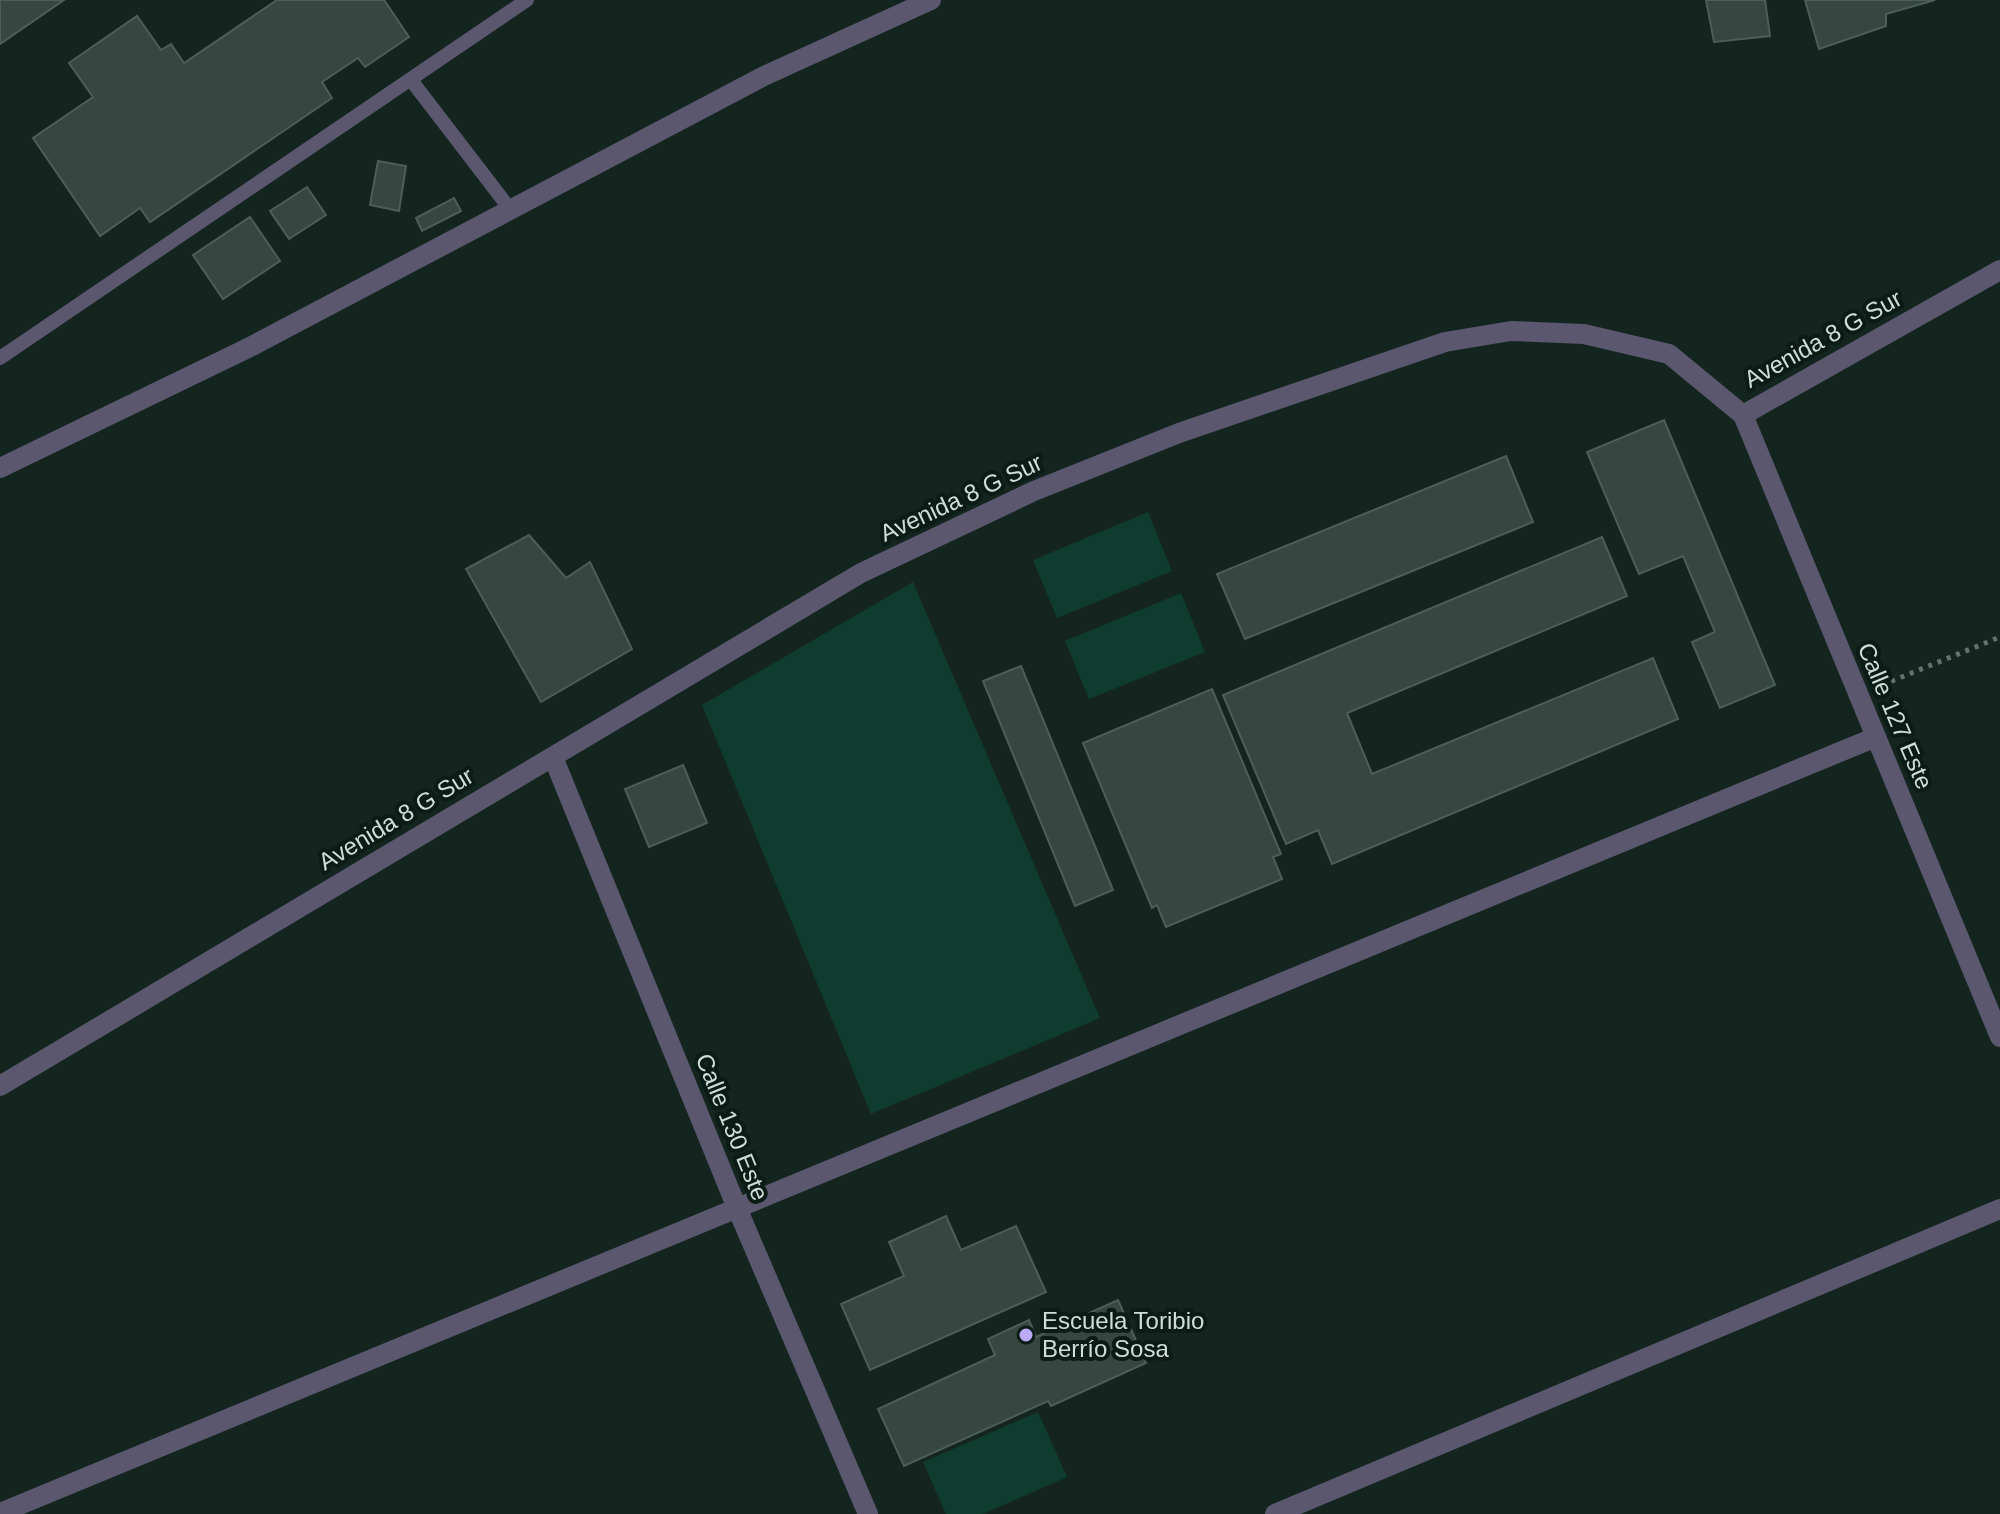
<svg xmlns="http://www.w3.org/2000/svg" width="2000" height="1514" font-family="Helvetica,sans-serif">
  <rect width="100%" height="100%" fill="#14251f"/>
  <path fill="#103c2f" d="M1148,512l24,59 -115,47 -24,-58z
    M913,582l187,436 -229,96 -169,-409z
    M1181,593l24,59 -116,47 -24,-58z
    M1038,1412l29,65 -84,37h-37l-23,-52z"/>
  <path fill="#354740" stroke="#4c5e58" stroke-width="2" d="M0,0h64l-64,44z
    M277,0h107l25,37 -44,30 -7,-9 -36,24 10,16 -182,124 -10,-14 -40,28 -67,-98 60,-41 -24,-34 68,-47 24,34 10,-6 13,19z
    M1706,0h59l5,36 -56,6z
    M1805,0h130l-49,14v12l-67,23z
    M378,161l28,5 -7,45 -29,-6z
    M307,187l19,28 -37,24 -19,-28z
    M454,198l7,13 -39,20 -6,-13z
    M250,217l30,44 -57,38 -30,-44z
    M1664,420l111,265 -55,23 -28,-66 23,-10 -32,-76 -44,18 -52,-122z
    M1506,456l27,66 -288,117 -28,-65z
    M529,535l37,43 24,-16 42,87 -91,53 -75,-133z
    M1602,537l25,59 -280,117 25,61 281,-116 25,61 -346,145 -14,-34 -32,14 -63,-149z
    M1021,666l92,224 -38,16 -92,-225z
    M1212,689l69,165 -8,3 9,22 -116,48 -9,-22 -5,3 -69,-165z
    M683,765l24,58 -58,24 -24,-58z
    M946,1216l15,34 55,-24 30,66 -176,78 -29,-66 63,-28 -15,-34z
    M1118,1300l28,63 -95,43 -3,-5 -144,65 -26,-57 117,-54 -7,-16 41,-19 7,17z"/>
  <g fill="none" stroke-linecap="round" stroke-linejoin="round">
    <path stroke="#63726d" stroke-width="5" stroke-dasharray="4 6" stroke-linecap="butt" d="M1882,685l118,-48"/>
    <path stroke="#5b576e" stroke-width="14" d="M411,80l99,129
      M0,358l527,-358"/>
    <path stroke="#5b576e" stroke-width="20" d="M1743,415l257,-145
      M0,468l248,-120 516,-272 167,-76
      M553,757l184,451 131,306
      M0,1513l1876,-776
      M1275,1514l725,-305"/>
    <path stroke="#5b576e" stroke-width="20" d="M0,1086l861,-513 173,-82 145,-58 266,-91 66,-11 73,3 85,20 74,61 257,622"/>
  </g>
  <circle fill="#baaaf7" stroke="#0b1b16" stroke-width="3" cx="1026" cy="1335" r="8"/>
  <g text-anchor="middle" stroke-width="8" stroke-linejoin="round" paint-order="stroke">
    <g font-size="24" fill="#d1dcd8" stroke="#0b1b16">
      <text transform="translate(1823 339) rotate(-29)" y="8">Avenida 8 G Sur</text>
      <text transform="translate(961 498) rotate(-25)" y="8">Avenida 8 G Sur</text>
      <text transform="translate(1895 716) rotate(67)" y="8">Calle 127 Este</text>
      <text transform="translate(396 819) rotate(-31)" y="8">Avenida 8 G Sur</text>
      <text transform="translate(732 1127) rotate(68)" y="8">Calle 130 Este</text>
    </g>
    <g font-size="24" fill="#d1dcd8" stroke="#0b1b16" text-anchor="start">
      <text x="1042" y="1329">Escuela Toribio<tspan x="1042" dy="28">Berrío Sosa</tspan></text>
    </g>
  </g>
</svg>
